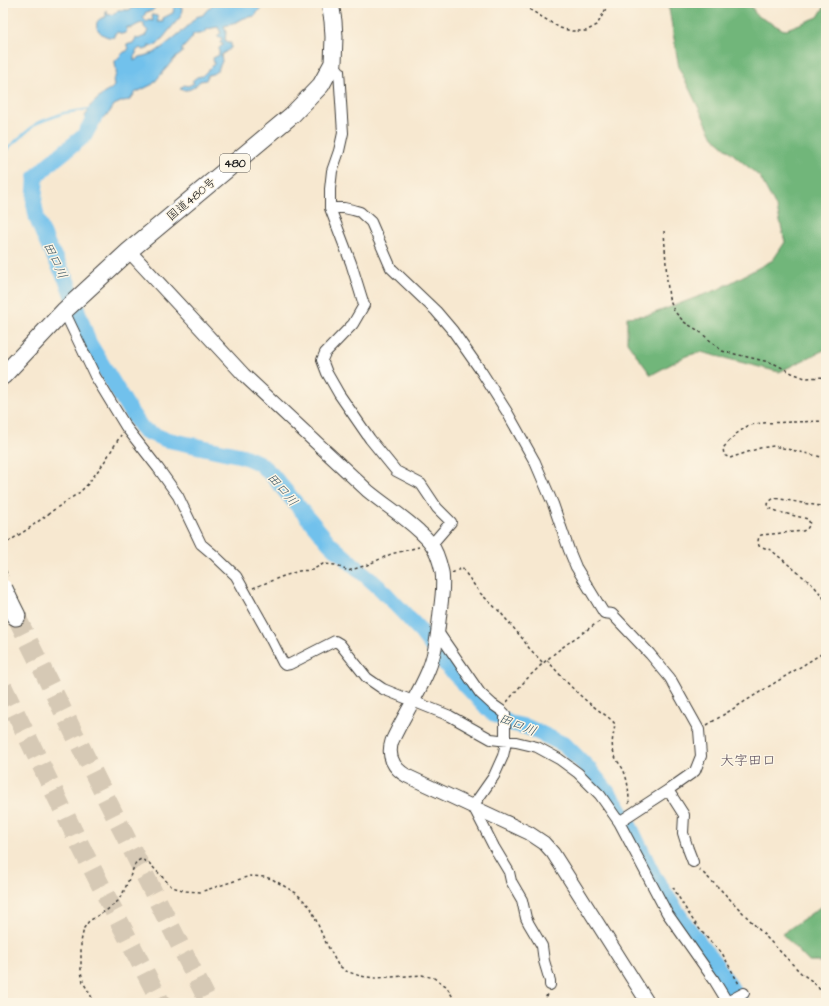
<svg xmlns="http://www.w3.org/2000/svg" width="829" height="1006" font-family="'Architects Daughter','Klee One',sans-serif">
  <rect width="100%" height="100%" fill="#fcf5e5"/>
  <filter id="ink" filterUnits="userSpaceOnUse"><feTurbulence type="fractalNoise" baseFrequency=".025" numOctaves="2"/><feDisplacementMap in="SourceGraphic" scale="8" xChannelSelector="R" yChannelSelector="G"/><feConvolveMatrix kernelMatrix="1 2 1 2 8 2 1 2 1" color-interpolation-filters="sRGB"/></filter>
  <filter id="wash" filterUnits="userSpaceOnUse"><feTurbulence type="fractalNoise" baseFrequency=".012" numOctaves="4" result="noise"/><feDisplacementMap in="SourceGraphic" scale="16" xChannelSelector="R" yChannelSelector="G"/><feGaussianBlur stdDeviation="0.9" result="paint"/><feColorMatrix in="noise" values="0 0 0 0 0 0 0 0 0 0 0 0 0 0 0 0 0 1.4 0 .05"/><feComposite in="paint" operator="in"/></filter>
  <g filter="url(#wash)">
    <rect width="100%" height="100%" fill="#f7e8d0"/>
    <path fill="#71b67a" stroke="#46694b" d="M668,3h82l6,12 28,15 34,-13 8,-13v345l-47,23 -78,-20 -15,4 -35,19 -24,-33v-25l22,-2 70,-26 54,-29 12,-18 -8,-33 -17,-32 -47,-40 -34,-69z
      M826,903v59h-17l-27,-28z"/>
    <path fill="#71c1ec" stroke="#466e84" d="M151,3l4,1 -1,5 -2,2 -6,1 -3,6 4,4 2,-2 4,1 -1,-6 5,1 1,4 -1,2h6v-4l10,-5 1,-5 -1,-5h6l1,4 2,1 -1,8 -24,29 -5,1 -3,-1v3l-5,2 -4,-2 -4,3v3l-2,2v5l6,-4 14,-4 10,-7 22,-18 10,-11 7,-2 3,-4 8,-8h54l-9,7 -4,6 -11,2 -11,6 -9,2 2,6 -1,8 2,3h4v5l-10,7 1,6c-3,7 -5,13 -14,14l-2,5 -6,1c-6,7 -11,11 -20,8l4,-4 4,1 6,-3 -2,-2 5,-4 5,-1 12,-12 -1,-6 6,-3v-7l5,-4 -4,-1 2,-5 -5,-2 4,-3 -3,-6 -11,2c-4,6 -8,5 -14,5l-1,4 -10,11v4l-8,6 -21,25 -18,9 -5,7 -7,1 -9,4 -5,8 -5,5 -3,-2 -3,2 2,5 -8,9 -3,-1 -2,-6v-5l-2,-4 3,-4v-4l15,-14 8,-5 3,-3 -1,-6c6,-7 2,-11 2,-19l9,-9 3,-1 2,-3 -3,-3 7,-2 3,-5 2,1 7,-3 3,-5 -4,-4v-4c-6,0 -8,3 -13,5l-4,-1v3l-2,3 -3,1 -4,-2 -4,2 1,3c-15,3 -28,-17 -9,-20v-7l2,5 6,-1 4,-4h11l4,-3 15,-1z"/>
    <g fill="none" stroke-linecap="round" stroke-linejoin="round">
      <path stroke="#71c1ec" stroke-width="2.5" d="M3,154l7,-8 27,-23 27,-10 26,-4"/>
      <path stroke="#71c1ec" stroke-width="16" d="M99,109l-15,27 -35,28 -13,13 -2,26 3,16 10,24 20,38 22,62 41,68 13,19 21,9 79,17 16,7 12,11 59,70 51,45 37,39 28,37 45,47 18,11 18,4 38,18 24,24 28,35 13,23 23,48 32,49 32,42 24,37"/>
    </g>
  </g>
  <g filter="url(#ink)">
    <g fill="none" stroke-linecap="round" stroke-linejoin="round">
      <path stroke="#d6c9b5" stroke-width="19" stroke-dasharray="19 10" stroke-linecap="butt" d="M16,616l88,178 105,209
        M3,687l76,156 82,160"/>
      <g stroke="#3d3b37" stroke-width="12">
        <path id="minor" d="M333,63l6,8 4,62 -4,18 -7,20 -2,18v19l21,55 13,42 -11,19 -28,29 -3,7 5,13 12,21 31,45 26,32 25,13 16,24 14,14 -19,22
          M330,208h14l9,2 7,2 11,10 20,46 45,43 17,20 28,40 26,41 28,50 18,42 16,46 7,17 28,46 8,1 38,40 20,24 29,52 2,26 -6,15 -27,19 -49,32
          M64,311l31,65 31,51 32,41 20,28 23,48 13,11 22,21 28,50 19,37 2,2 5,-1 45,-23 5,3 27,34 16,11 67,27 41,23 25,3 21,5 22,12 19,14 22,22 19,27 48,91 47,67 14,23
          M438,632l42,61 12,11 10,7 3,3v33l-2,9 -9,20 -21,30 21,41 15,25 2,9 11,19 4,18 3,6 13,22 2,15 6,20v4
          M668,790l16,25 -1,18 5,16 5,13
          M727,1002l17,-9"/>
      </g>
      <g stroke="#3d3b37" stroke-width="15">
        <path id="tertiary" d="M129,251l115,124 124,116c17,14 35,25 51,40 4,4 9,8 12,13 6,7 9,19 11,28 2,13 0,27 -2,40 -2,19 -4,40 -12,59 -10,24 -25,46 -36,70 -5,15 1,27 15,35l122,57 15,10 9,10 95,150"/>
      </g>
      <g stroke="#3d3b37" stroke-width="19">
        <path id="trunk" d="M3,376l61,-65 65,-60 163,-136 29,-30 12,-22 1,-26 -1,-16 -3,-18"/>
      </g>
      <g stroke="#3d3b37" stroke-width="21">
        <path id="motorway" d="M9,602l7,14"/>
      </g>
      <path stroke="#3d3b37" stroke-width="1.5" stroke-dasharray="3 3" stroke-linecap="butt" d="M519,3l41,25 12,3h14l11,-6 12,-22
        M664,231l3,49 2,18 5,13 10,11 15,9 23,20 51,12 19,10 13,5 21,-1
        M826,421l-65,2 -12,2 -13,9 -13,14 1,7 6,3 30,-10 14,-2 52,12
        M826,507l-52,-9 -4,3 -2,3 1,4 10,4 29,7 2,5 -3,5 -4,2 -42,4c-4,4 -3,7 -2,11l12,4 43,36 9,11 3,6
        M3,545l25,-16 27,-20 25,-17 7,-7 16,-21 18,-29
        M3,565l5,11
        M452,573l10,-5 18,25 20,19 22,26 7,10 14,15
        M253,588l28,-11 18,-6 13,-1 11,-6 12,1 13,6 19,-6 24,-11 28,-7
        M547,660c13,15 26,30 42,43 7,6 21,14 26,21 -1,10 -5,19 -1,29 1,6 6,11 9,16 5,11 6,23 6,35
        M507,702c9,-11 18,-22 29,-32 19,-19 42,-34 64,-49
        M707,725l119,-74
        M826,806v14
        M699,869l22,21 50,52 30,31 11,8 6,6 8,13
        M673,887c10,18 21,37 36,53 4,5 9,8 13,13l17,31
        M95,1003l-12,-21 -2,-11v-29l3,-14 5,-7 18,-11 11,-9 6,-10 12,-29 5,-3 8,4 23,24 14,4 14,1 50,-16 15,1 7,2 24,14 15,15 13,31 14,26 8,6 14,5 15,2 47,-3 12,3 12,8 8,13v4
        M544,1003l3,-9"/>
      <use href="#minor" stroke="#fff" stroke-width="10"/>
      <use href="#tertiary" stroke="#fff" stroke-width="13"/>
      <use href="#trunk" stroke="#fff" stroke-width="17"/>
      <use href="#motorway" stroke="#fff" stroke-width="19"/>
      <g stroke="#3d3b37" stroke-width="21" stroke-linecap="butt">
        <path id="motorway-bridge" d="M3,589l6,13"/>
      </g>
      <use href="#motorway-bridge" stroke="#fff" stroke-width="19"/>
    </g>
  </g>
  <g text-anchor="middle" stroke-width="3" stroke-linejoin="round" paint-order="stroke">
    <rect fill="#fcf5e5" stroke="#5f5d58" stroke-width="1" x="220" y="154" width="30" height="18" rx="3"/>
    <g font-size="11" font-weight="bold" fill="#1c1c1c">
      <text x="235" y="167">480</text>
    </g>
    <g font-size="12" fill="#1c1c1c" stroke="#fcf5e5">
      <text transform="translate(191 199) rotate(-40)" y="4">国道480号</text>
    </g>
    <g font-size="13" font-style="italic" fill="#3a5665" stroke="#fcf5e5">
      <text transform="translate(56 260) rotate(65)" y="5">田口川</text>
      <text transform="translate(283 489) rotate(49)" y="5">田口川</text>
      <text transform="translate(518 724) rotate(22)" y="5">田口川</text>
    </g>
    <g font-size="14" fill="#5b4e5c" stroke="#fcf5e5">
      <text x="748" y="765">大字田口</text>
    </g>
  </g>
  <rect width="829" height="1006" fill="none" stroke="#fcf5e5" stroke-width="16"/>
</svg>
